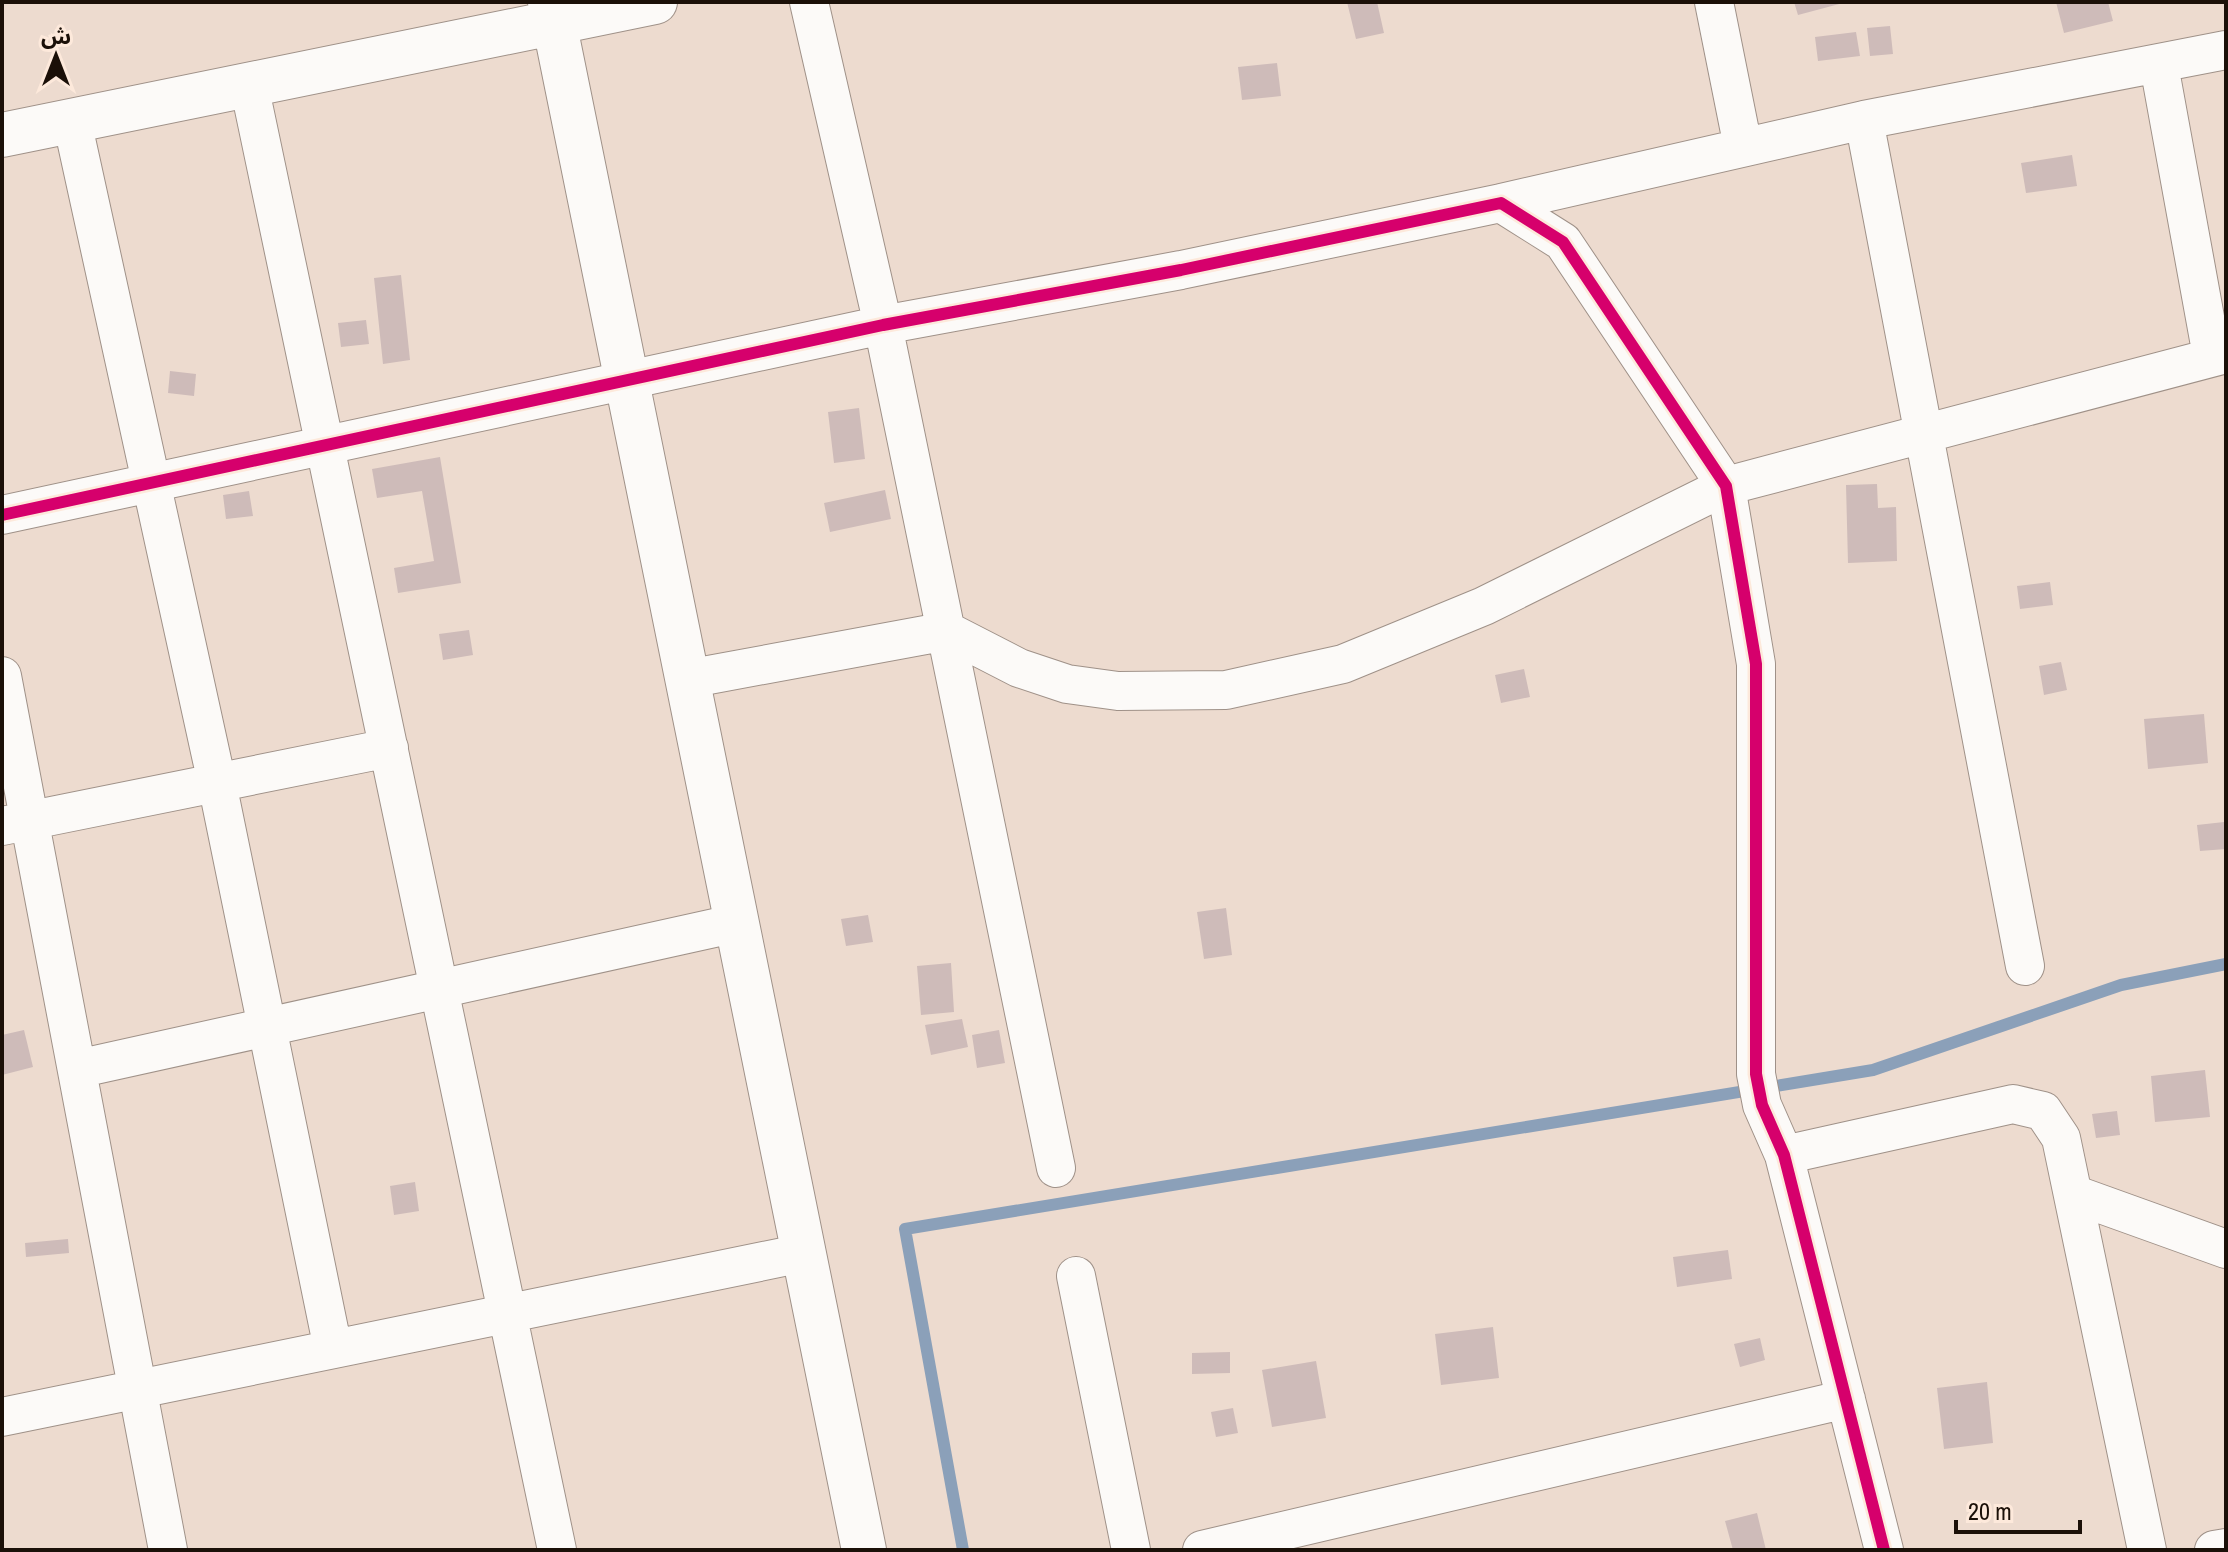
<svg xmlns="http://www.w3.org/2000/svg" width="2228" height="1552" font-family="'Archivo Narrow','Noto Sans Arabic',sans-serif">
  <rect width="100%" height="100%" fill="#eddbcf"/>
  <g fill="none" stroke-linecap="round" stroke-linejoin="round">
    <path stroke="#8ba0b9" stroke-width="12" d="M963,1550l-58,-321 968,-159 248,-85 105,-21"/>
  </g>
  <path fill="#cebbb9" d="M1347,2h30l7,31 -28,6z
    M1794,2h49v1l-45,12z
    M2056,2h52l5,19 -49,12z
    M1890,26l3,28 -23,2 -3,-28z
    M1856,32l4,24 -42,5 -3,-24z
    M1277,63l4,33 -39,4 -4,-33z
    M2072,155l5,31 -51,7 -5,-30z
    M401,275l9,85 -27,4 -9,-86z
    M366,320l3,24 -28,3 -3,-24z
    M170,371l26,3 -2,22 -26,-3z
    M859,408l6,51 -31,4 -6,-51z
    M440,457l21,126 -63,10 -4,-25 40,-7 -12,-70 -45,7 -5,-29z
    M1877,484l1,24 18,-1 1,54 -49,2 -2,-78z
    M885,490l6,29 -61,13 -6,-29z
    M249,491l4,25 -27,3 -3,-24z
    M2050,582l3,23 -33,4 -3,-23z
    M469,630l4,25 -30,5 -4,-26z
    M2061,662l6,28 -23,5 -5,-29z
    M1524,669l6,28 -29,6 -6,-28z
    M2204,714l4,49 -60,6 -4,-50z
    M2224,822l2,27 -26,2 -3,-26z
    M1226,908l6,47 -28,4 -7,-47z
    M868,915l5,27 -27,4 -5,-27z
    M951,963l3,49 -33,3 -4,-49z
    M962,1019l6,28 -37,8 -6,-30z
    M24,1030l9,37 -31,8v-40z
    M999,1030l6,33 -28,5 -5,-33z
    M2205,1070l5,47 -55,5 -4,-46z
    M2117,1111l3,24 -24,3 -4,-24z
    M415,1182l4,29 -25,4 -4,-29z
    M68,1239l1,14 -43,4 -1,-14z
    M1728,1250l4,29 -55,8 -4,-30z
    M1493,1327l6,51 -58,7 -6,-51z
    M1760,1338l5,22 -25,7 -6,-23z
    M1230,1352v21l-38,1v-21z
    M1316,1361l10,57 -54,9 -10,-57z
    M1987,1382l6,61 -49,6 -7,-61z
    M1233,1408l5,25 -22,4 -5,-25z
    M1757,1513l9,37h-33l-8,-29z"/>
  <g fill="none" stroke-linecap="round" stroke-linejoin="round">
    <g stroke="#9f9188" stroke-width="40">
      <path id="street" d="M809,2l74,323 173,843
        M1714,2l29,145
        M2159,65l53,291
        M249,85l308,1465
        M1864,120l161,846
        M72,121l145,662 116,566
        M1501,203l363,-83 362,-70
        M2,515l881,-190 298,-55 320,-67 62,39 163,244 30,178v410l6,31 22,50 100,395
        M2,676l166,874
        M687,679l260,-48 72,37 48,16 51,7 108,-1 117,-26 141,-58 242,-120 500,-132
        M2,826l387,-78
        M77,1069l660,-146
        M1784,1155l229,-51 30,7 18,27 86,412
        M2073,1194l153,55
        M1076,1276l55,274
        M2,1417l801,-164
        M1202,1550l644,-151
        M2214,1550l12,-2"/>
    </g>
    <g stroke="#9f9188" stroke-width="46">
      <path id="secondary" d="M550,2l314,1548
        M2,135l653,-133"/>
    </g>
    <use href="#street" stroke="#fcfaf8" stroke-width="38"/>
    <use href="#secondary" stroke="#fcfaf8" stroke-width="44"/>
    <g stroke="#fde9db" stroke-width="17">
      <path id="cycleway" d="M2,515l881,-190 298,-55 320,-67 62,39 163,244 30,178v410l6,31 22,50 100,395"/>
    </g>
    <use href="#cycleway" stroke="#d6006c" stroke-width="12"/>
  </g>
  <rect width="2228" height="1552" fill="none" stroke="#1b1008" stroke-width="8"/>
  <g transform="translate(56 56)" stroke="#fde9db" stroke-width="6" paint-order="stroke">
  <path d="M0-6L14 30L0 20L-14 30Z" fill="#1b1008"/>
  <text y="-12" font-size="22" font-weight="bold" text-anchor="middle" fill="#1b1008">ش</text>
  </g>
  <path d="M1956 1520v12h124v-12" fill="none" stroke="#1b1008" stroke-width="4"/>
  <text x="1968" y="1520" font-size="24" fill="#1b1008" stroke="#fde9db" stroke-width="6" paint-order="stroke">20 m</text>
</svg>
